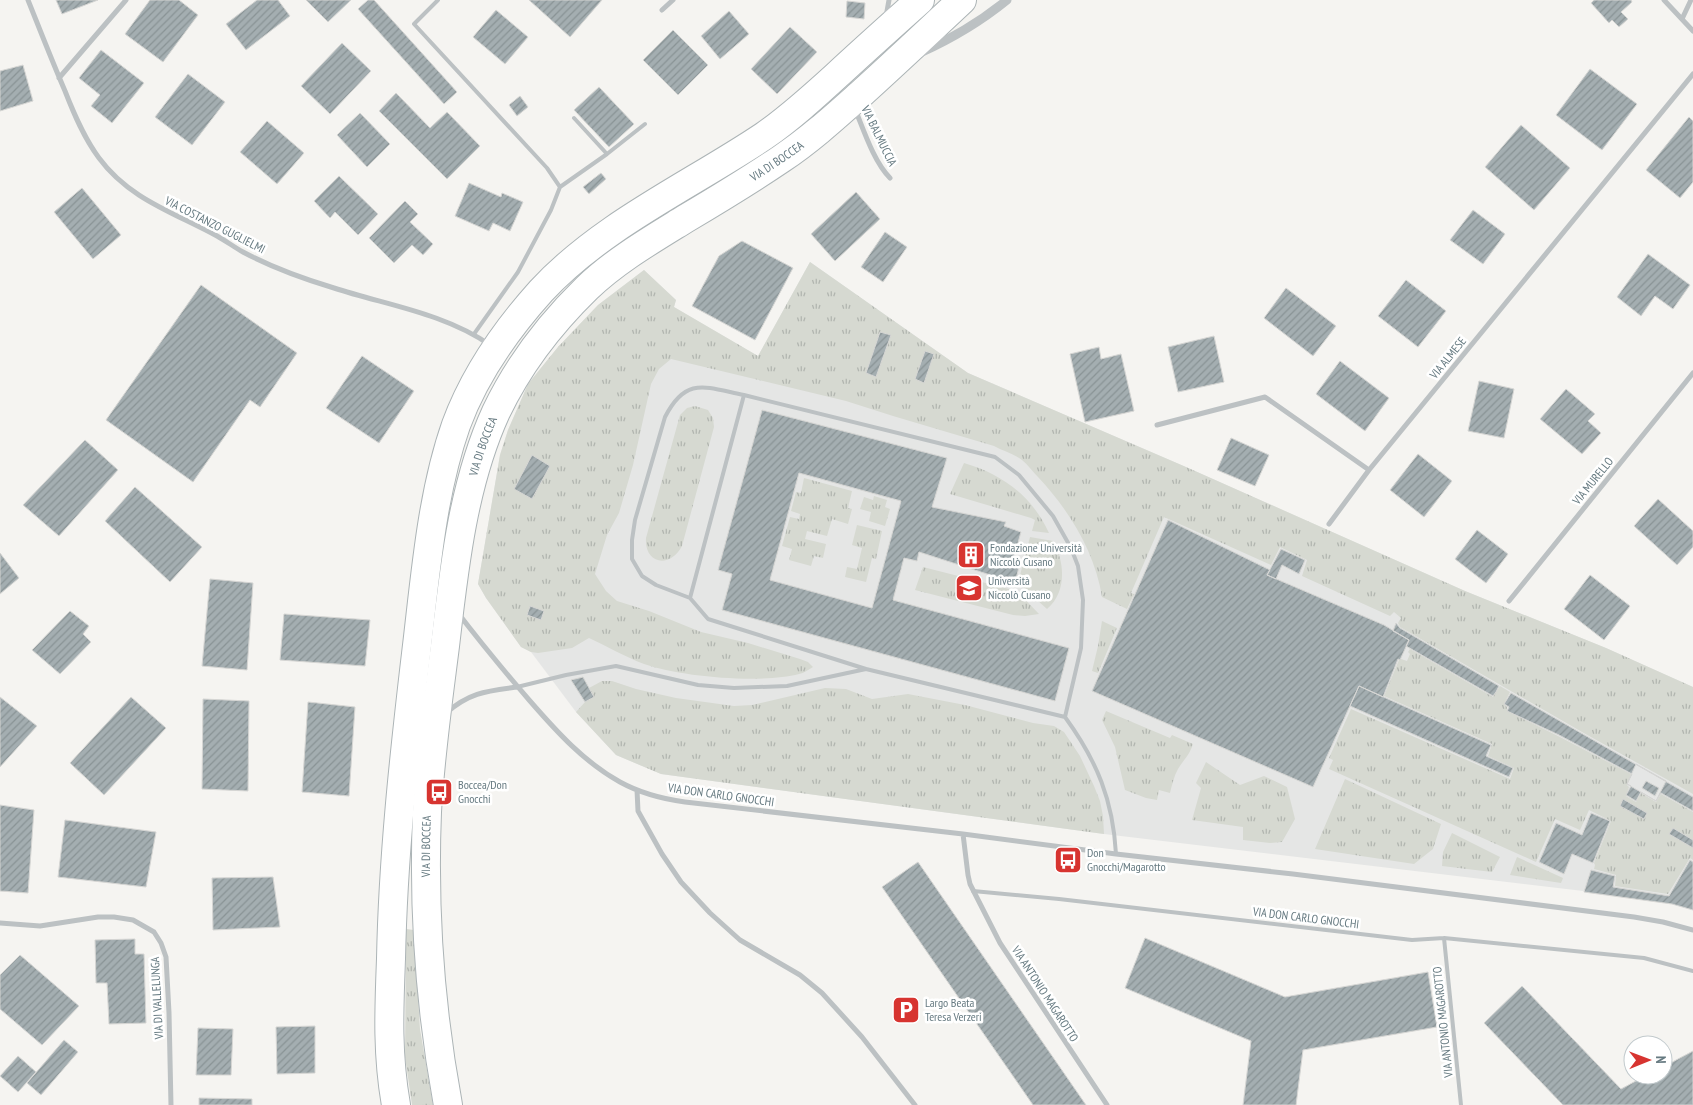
<svg xmlns="http://www.w3.org/2000/svg" width="1693" height="1105" font-family="'PT Sans Narrow',sans-serif">
  <defs>
    <pattern id="grass-tufts" width="24" height="20" patternUnits="userSpaceOnUse" patternTransform="scale(1.25)"><rect width="24" height="20" fill="#d6d9d1"/><path d="M3 7l-1-3M5 7V3M7 7l1-3M15 17l-1-3M17 17v-4M19 17l1-3" fill="none" stroke="#b1b5af"/></pattern>
    <pattern id="building-hatch" width="6" height="6" patternUnits="userSpaceOnUse" patternTransform="scale(1.25)"><rect width="6" height="6" fill="#a4aeb1"/><path d="M-1 1l2-2M0 6l6-6M5 7l2-2" fill="none" stroke="#899395"/></pattern>
  </defs>
  <rect width="100%" height="100%" fill="#f5f4f1"/>
  <path fill="#e5e6e5" d="M810,262l158,111 218,94 279,124 141,57 87,39v223l-25,-9 -564,-67 -443,-60 -45,-19 -40,-43 -45,-60 -10,-5 -35,-49 -8,-14 22,-129 8,-25 20,-46 30,-37 40,-42 46,-35 32,30 -2,7 84,49z"/>
  <path fill="url(#grass-tufts)" d="M810,262l158,111 218,94 279,124 141,57 87,39v107l-111,-62 -182,-105 -2,-4 3,-5 -7,-6 -4,4 -88,-40 5,-16 -27,-13 -9,18 -107,-48 -33,76 3,1 -7,15 -25,-12c-7,-45 -33,-87 -64,-120 -5,-5 -10,-12 -16,-17 -8,-6 -19,-9 -28,-14l-101,-30 -47,-15 -175,-42 -12,10 -8,15 -18,81 -14,48 -12,22 -12,39 11,17 11,10 32,10 52,21 47,11 52,16 8,3 5,5c-5,3 -9,6 -14,7 -38,10 -118,3 -155,-10 -19,-7 -37,-18 -55,-26l-17,10 -34,5 -7,-1 -10,-5 -35,-49 -8,-14 22,-129 8,-25 20,-46 30,-37 40,-42 46,-35 32,30 -2,7 84,49z
    M695,406l13,4 5,8 1,9 -32,119c-12,23 -38,18 -36,-8l34,-123 7,-7z
    M964,463c38,11 68,33 85,70l-17,-2 3,-11 -4,-2 -81,-24z
    M804,478l48,13 -4,17 4,1 -4,15 -16,-5 -5,17 -20,-5 -2,8 21,5 -3,14 -9,-2 -3,10 -22,-6 3,-11 -10,-3 8,-29 9,2 1,-5 -9,-3 5,-19 5,1z
    M874,496l13,4 -2,7 5,2 -5,17 -16,-5 2,-9 -11,-3 4,-12 9,3z
    M857,525l25,6 -6,28 -4,-1 -6,24 -21,-5 2,-10 10,2 5,-21 -10,-3z
    M1030,537l23,4c12,21 14,51 -6,68l-29,-26z
    M923,567l94,24 22,23 -14,2 -12,-1 -98,-25z
    M1102,621l15,7 -19,45 -6,-2 6,-25z
    M1410,649l83,48 7,-11 10,6 -6,12 3,3v4l51,25 73,38 -4,11 2,2 -3,9 10,6 5,-9 15,9 5,-8 32,18v28l-20,-12 -3,6 23,14v12l-3,-2 -22,36 -53,-8 1,-11 -22,-6 1,-4 -1,-2 17,-42 -22,-11 -9,20 -25,-11 -19,43 -207,-93 4,-9 -4,-2 22,-49 159,70 4,-11 -26,-12 4,-12 -108,-48 15,-36 2,-1 6,2 3,-7 -2,-2z
    M602,681h10l24,8 40,9 58,8 18,-1 73,-17 21,1 26,10 36,-5 57,11 68,18 21,3 10,6 16,24 14,30 6,15 3,15 1,18 -443,-60 -45,-19 -40,-43 9,-10 9,-5 -5,-9z
    M1106,711l64,27 2,-3 21,9c-4,12 -9,15 -15,25 -4,7 -6,16 -8,24l-11,-3 -2,10 -11,-2 -21,-8 -10,-43 -13,-27z
    M1206,762l34,23 24,-9 23,11 8,32 -13,23 -12,1 -27,-3v-13l-51,-7 9,-32 -5,-5z
    M1345,779l96,45 -8,25 -19,15 -99,-15z
    M1452,833l48,24 -8,15 -50,-6 1,-14z
    M1517,857l46,21 -2,5 -51,-8z
    M406,929l8,1 6,99 13,76h-21l-7,-48z"/>
  <path fill="url(#building-hatch)" stroke="#d6d6d4" fill-rule="evenodd" d="M56,0h42l-36,14z
    M150,0h29l19,15 -35,47 -38,-28z
    M257,0h21l12,16 -44,34 -20,-26z
    M306,0h45l-23,22z
    M368,0h6l83,92 -13,12 -86,-95z
    M529,0h73l-32,37z
    M1594,0h37l1,2 -11,10 7,7 -9,8 -7,-7 -3,3 -18,-20z
    M847,1l18,2 -1,16 -18,-2z
    M496,10l32,27 -23,27 -32,-27z
    M729,11l20,23 -29,25 -19,-23z
    M790,27l27,25 -40,42 -26,-25z
    M673,30l35,35 -30,30 -35,-35z
    M342,43l29,28 -41,43 -29,-28z
    M101,50l43,33 -32,40 -21,-17 9,-11 -21,-17z
    M23,65l10,36 -33,10v-40z
    M1590,69l47,35 -35,46 -46,-35z
    M188,74l37,28 -33,43 -37,-28z
    M599,87l35,37 -25,23 -35,-37z
    M396,93l34,35 17,-16 33,34 -33,33 -68,-68z
    M520,96l8,11 -11,9 -8,-11z
    M360,113l30,31 -23,23 -30,-32z
    M1689,117l4,4v61l-13,16 -34,-28z
    M267,121l37,32 -27,31 -37,-32z
    M1521,125l49,43 -36,42 -49,-43z
    M601,173l5,6 -17,15 -6,-7z
    M339,176l39,38 -20,21 -23,-23 -5,6 -16,-17z
    M469,183l32,14 1,-4 21,9 -13,29 -17,-8 -4,8 -34,-15z
    M82,188l39,47 -28,24 -39,-47z
    M856,192l24,27 -45,42 -24,-27z
    M405,201l13,13 -8,8 23,22 -10,11 -11,-10 -18,18 -25,-25z
    M1473,210l32,24 -22,30 -33,-24z
    M885,232l22,15 -24,35 -22,-15z
    M742,241l51,27 -38,72 -63,-34 27,-50z
    M1648,254l42,31 -17,24 -18,-13 -14,20 -24,-19z
    M1406,280l40,31 -28,36 -40,-31z
    M201,285l96,68 -37,54 -10,-7 -57,82 -87,-62z
    M1286,288l50,38 -23,30 -49,-38z
    M880,332l11,3 -15,42 -10,-4z
    M1214,336l10,46 -46,10 -10,-45z
    M1099,347l2,12 20,-5 13,57 -49,11 -15,-68z
    M925,351l9,3 -10,29 -9,-4z
    M362,356l52,35 -35,52 -53,-35z
    M1340,361l49,37 -24,33 -49,-37z
    M1479,381l35,8 -10,49 -36,-7z
    M1566,389l29,25 -7,7 13,12 -19,21 -42,-35z
    M762,410l185,48 -15,49 74,15 -2,4 17,6 -7,25 7,2 -6,24 -96,-31 -2,9 -13,-3 -11,42 176,48 -14,53 -333,-91 10,-36 -14,-4zM799,473l102,28 -29,107 -102,-28z
    M1231,438l38,17 -14,31 -38,-16z
    M85,440l33,30 -59,66 -36,-31z
    M1418,454l34,27 -28,36 -34,-27z
    M532,455l18,11 -18,33 -18,-10z
    M135,487l67,60 -32,35 -65,-61z
    M1658,499l35,32v16l-16,18 -43,-39z
    M1168,520l102,50 -3,5 117,50 25,15 -9,20 -2,-1 -15,38 -24,-11 -46,101 -221,-96z
    M1477,530l31,24 -22,29 -31,-24z
    M1281,549l24,11 -6,14 -17,-9 -6,14 -9,-4z
    M0,553l19,25 -19,16z
    M1590,575l40,31 -26,34 -40,-31z
    M210,579l43,4 -6,87 -45,-4z
    M530,606l14,5 -3,9 -14,-5z
    M70,611l19,15 -6,8 8,8 -31,32 -28,-24z
    M284,614l86,6 -5,46 -85,-6z
    M1396,623l4,5 99,58 -3,6 -3,4 -87,-50 3,-6 -16,-9z
    M583,677l11,20 -9,5 -14,-22z
    M1359,686l132,59 -5,11 27,12 -4,9 -159,-71z
    M1511,693l182,104v14l-32,-18 -5,8 -15,-9 -5,9 -10,-6 5,-9 -4,-2 5,-10 -73,-39 -52,-24 2,-4 -5,-3z
    M0,697l37,29 -37,41z
    M131,697l35,31 -62,67 -34,-32z
    M203,699l46,2 -1,90 -46,-2z
    M308,702l47,5 -6,89 -47,-4z
    M1636,764l30,17 -10,20 -29,-17z
    M1646,781l13,7 -4,8 -13,-8z
    M1623,799l24,14 -3,6 -24,-13z
    M0,805l34,5 -6,83 -28,-2z
    M1591,813l19,8 -17,42 -21,-9 -8,20 -25,-12 17,-39 26,12z
    M65,820l91,12 -10,55 -88,-10z
    M1673,828l20,12v8l-24,-14z
    M1690,860l3,2v48l-21,-6 -88,-12 7,-22 24,6 -2,11 56,9z
    M918,862l168,243h-53l-151,-218z
    M273,877l7,50 -67,3 -1,-52z
    M1145,938l140,59 143,-25 9,55 -134,23 -7,55h-53l8,-64 -126,-53z
    M135,939v15h9l2,69 -37,1 -2,-41h-11l-1,-43z
    M20,955l59,51 -37,39 -42,-36v-34z
    M1522,986l99,103 26,-14h16v-8l30,-16v54h-130l-79,-82z
    M315,1026v47l-38,1 -1,-47z
    M198,1028l35,1 -2,46h-35z
    M64,1040l14,12 -37,43 -14,-12z
    M18,1056l18,16 -18,20 -18,-16z
    M199,1098l53,1v6h-53z"/>
  <g fill="none" stroke-linecap="round" stroke-linejoin="round">
    <g stroke="#acb4b6" stroke-width="30">
      <g id="secondary">
        <path d="M396,1105c-9,-51 -7,-95 -5,-146 2,-102 13,-203 25,-305 9,-74 15,-158 40,-229 18,-49 50,-95 85,-134 61,-66 150,-106 223,-155 26,-18 49,-39 72,-60 28,-26 56,-51 84,-76"/>
        <path id="s1" d="M448,1105c-18,-97 -25,-194 -21,-293 3,-55 11,-111 18,-166 9,-78 18,-162 51,-234 22,-46 54,-88 91,-124 28,-27 64,-48 98,-69 32,-19 65,-39 96,-60 30,-20 56,-44 83,-68 33,-30 65,-60 98,-91"/>
      </g>
    </g>
    <path stroke="#bcc1c3" stroke-width="4" d="M438,0l-24,24 133,144 13,19 -9,23 -33,62 -44,62
      M574,118l33,36
      M560,187l47,-33 38,-30
      M690,598l-34,-13 -14,-9 -10,-17v-19l3,-20 30,-103c21,-41 40,-30 79,-22
      M517,687l49,-12 50,-9 82,19 36,3 53,-2 79,-17 199,48 16,-69 2,-48 -5,-34 -7,-18 -18,-32 -34,-41 -24,-18 -251,-62 -54,203 18,21 158,50
      M1065,717c32,44 48,83 51,137
      M973,891l86,8 353,41 32,-2 200,20 49,13
      M1444,938l17,167"/>
    <path stroke="#bcc1c3" stroke-width="5" d="M28,0c12,30 24,61 37,91 9,23 19,47 34,67 30,41 76,55 118,78 9,5 17,11 26,16 28,15 61,27 91,36 52,17 110,25 156,57
      M1664,0l29,31
      M662,10l11,-10
      M886,17l3,-17
      M1682,19l9,-19
      M59,78l67,-78
      M855,109c9,22 19,53 35,69
      M1157,425l108,-28 104,73 324,-396
      M1329,524l40,-54
      M1509,601l184,-228
      M458,613c23,30 47,59 72,88 27,31 54,61 90,81 20,11 43,17 65,20l278,32 153,20 177,20 341,43 29,5 30,8
      M446,713c24,-21 41,-22 71,-26
      M637,790l1,21 24,43 19,28 29,31 30,27 60,35 22,18 40,44 53,68
      M963,834l5,41 2,9 30,59 107,162
      M0,923l40,3 58,-9h16l19,3 21,12 7,11 5,14 3,56 2,92"/>
    <path stroke="#bcc1c3" stroke-width="9" d="M920,53c31,-14 60,-31 87,-53"/>
    <use href="#secondary" stroke="#fff" stroke-width="28"/>
  </g>
  <defs>
    <g id="building-square" transform="scale(1.4375)"><rect x="-9" y="-9" width="18" height="18" rx="4" fill="#d73430" stroke="#fff"/><path d="M-4-6H4V6H1V3H-1V6H-4ZM-2.5-4.3h1.7v1.8h-1.7ZM.8-4.3h1.7v1.8H.8ZM-2.5-1h1.7V.8h-1.7ZM.8-1h1.7V.8H.8Z" fill="#fff"/></g>
    <g id="university-square" transform="scale(1.4375)"><rect x="-9" y="-9" width="18" height="18" rx="4" fill="#d73430" stroke="#fff"/><path d="M0-5L7-2L0 1L-7-2ZM-4 1L0 2.5L4 1V4Q0 6-4 4Z" fill="#fff"/></g>
    <g id="bus-square" transform="scale(1.4375)"><rect x="-9" y="-9" width="18" height="18" rx="4" fill="#d73430" stroke="#fff"/><path d="M-5-6H5V4H4V6H2V4H-2V6H-4V4H-5ZM-3.5-4V0h7V-4ZM-3.5 1.2v1.5H-2V1.2ZM2 1.2v1.5H3.5V1.2Z" fill="#fff"/></g>
    <g id="parking-square" transform="scale(1.4375)"><rect x="-9" y="-9" width="18" height="18" rx="4" fill="#d73430" stroke="#fff"/><path d="M-3.5-5.5H1a3.5 3.5 0 0 1 0 7H-1V5.5H-3.5ZM-1-3.4V-.6H.8a1.4 1.4 0 0 0 0-2.8Z" fill="#fff"/></g>
  </defs>
  <g fill-rule="evenodd">
    <use href="#building-square" x="971" y="555"/>
    <use href="#university-square" x="969" y="588"/>
    <use href="#bus-square" x="439" y="792"/>
    <use href="#bus-square" x="1068" y="860"/>
    <use href="#parking-square" x="906" y="1010"/>
  </g>
  <g text-anchor="middle" stroke-width="5" stroke-linejoin="round" paint-order="stroke">
    <g font-size="12" fill="#667a81" stroke="#fff">
      <text transform="translate(879 136) rotate(64)" y="4">VIA BALMUCCIA</text>
      <text dy="4" stroke="none"><textPath href="#s1" startOffset="1085">VIA DI BOCCEA</textPath></text>
      <text transform="translate(215 225) rotate(27)" y="4">VIA COSTANZO GUGLIELMI</text>
      <text transform="translate(1448 358) rotate(-51)" y="4">VIA ALMESE</text>
      <text dy="4" stroke="none"><textPath href="#s1" startOffset="665">VIA DI BOCCEA</textPath></text>
      <text transform="translate(1593 481) rotate(-51)" y="4">VIA MURELLO</text>
      <text transform="translate(721 795) rotate(8)" y="4">VIA DON CARLO GNOCCHI</text>
      <text dy="4" stroke="none"><textPath href="#s1" startOffset="260">VIA DI BOCCEA</textPath></text>
      <text transform="translate(1306 918) rotate(7)" y="4">VIA DON CARLO GNOCCHI</text>
      <text transform="translate(1045 994) rotate(57)" y="4">VIA ANTONIO MAGAROTTO</text>
      <text transform="translate(157 998) rotate(-93)" y="4">VIA DI VALLELUNGA</text>
      <text transform="translate(1443 1022) rotate(-96)" y="4">VIA ANTONIO MAGAROTTO</text>
    </g>
    <g font-size="12" fill="#667a81" stroke="#fff" text-anchor="start">
      <text x="990" y="552">Fondazione Università<tspan x="990" dy="14">Niccolò Cusano</tspan></text>
      <text x="988" y="585">Università<tspan x="988" dy="14">Niccolò Cusano</tspan></text>
      <text x="458" y="789">Boccea/Don<tspan x="458" dy="14">Gnocchi</tspan></text>
      <text x="1087" y="857">Don<tspan x="1087" dy="14">Gnocchi/Magarotto</tspan></text>
      <text x="925" y="1007">Largo Beata<tspan x="925" dy="14">Teresa Verzeri</tspan></text>
    </g>
  </g>
  <g transform="translate(1648 1060) rotate(89)"><circle r="24" fill="#ffffff" stroke="#c2cacd"/>
  <path d="M0-4L9 19L0 12L-9 19Z" fill="#d73430"/>
  <text y="-8" font-size="14" font-weight="bold" text-anchor="middle" fill="#667a81">N</text>
  </g>
</svg>
